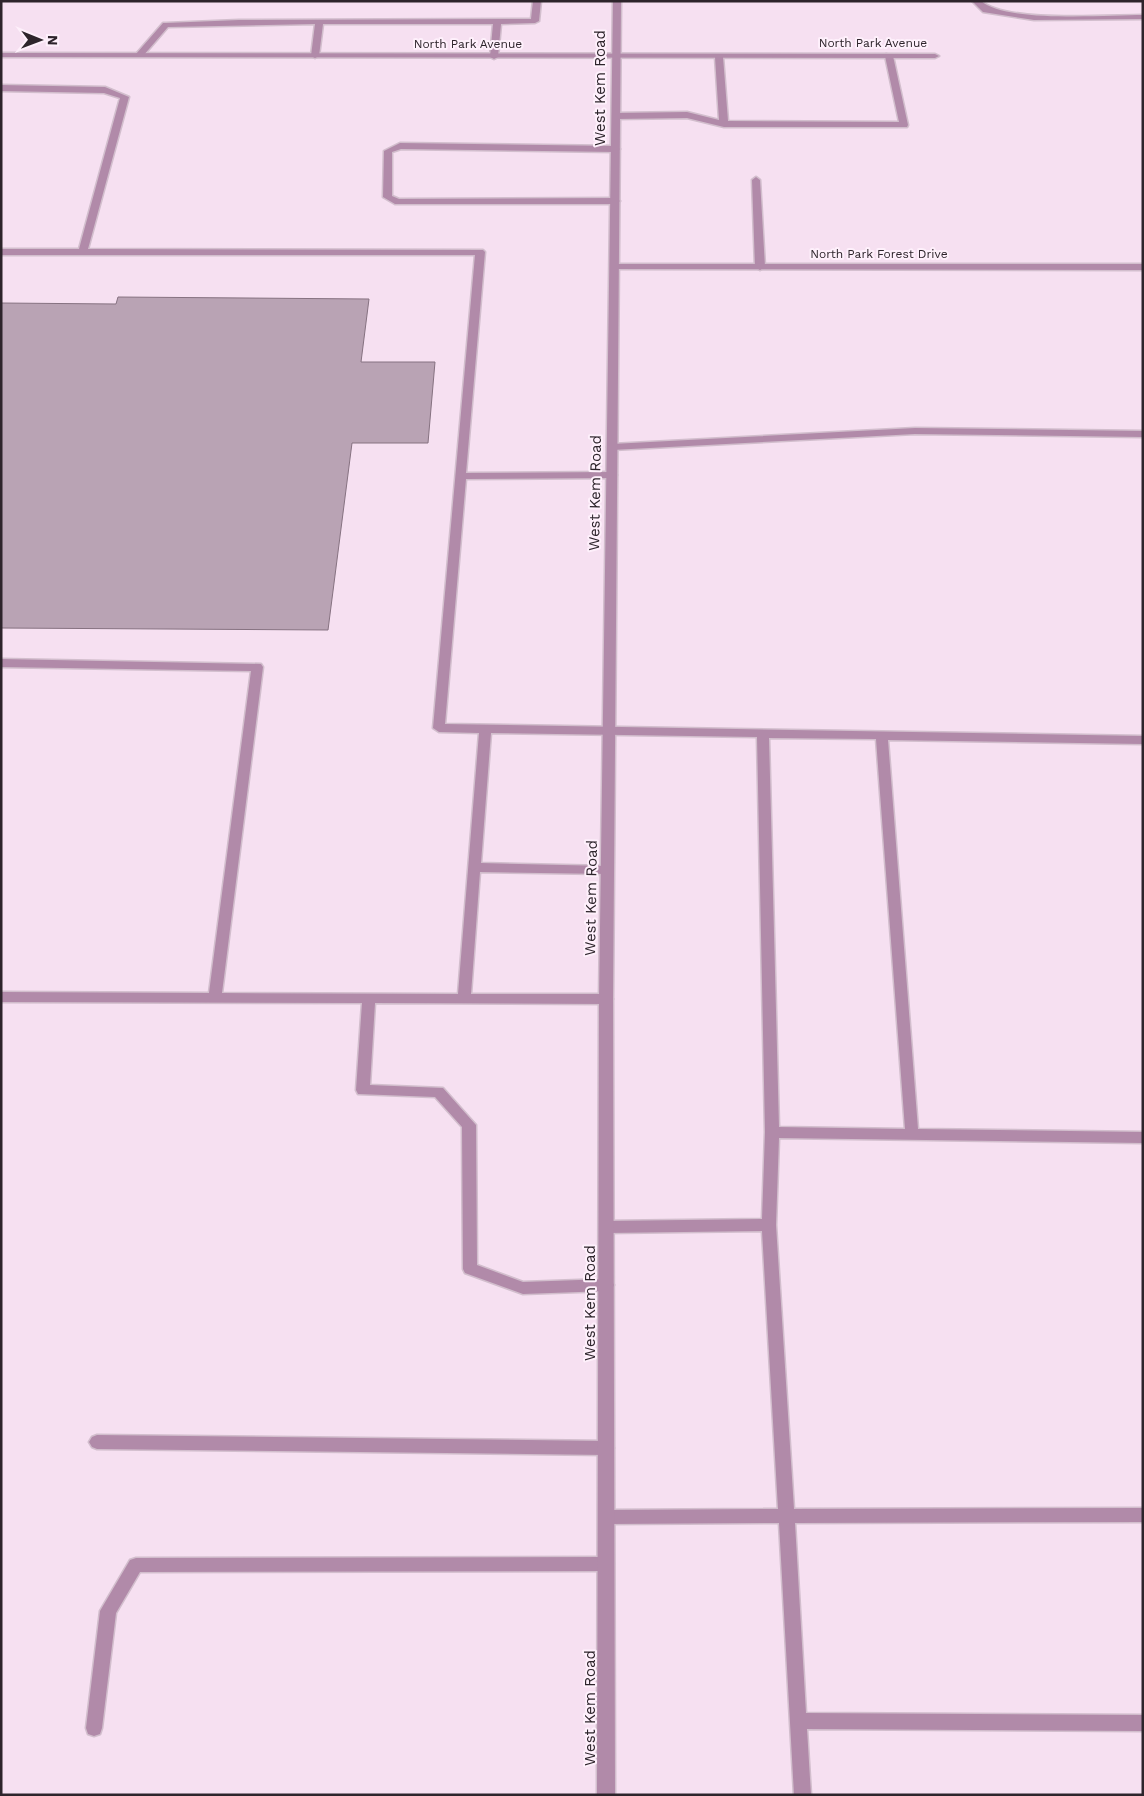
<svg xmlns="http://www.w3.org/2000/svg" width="1144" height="1796" font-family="'Work Sans',sans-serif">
  <rect width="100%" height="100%" fill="#f6e0f1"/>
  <path fill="#b9a3b4" stroke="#867281" d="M118,297l251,2 -8,63h74l-7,81h-76l-24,187 -327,-2v-325l115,1z"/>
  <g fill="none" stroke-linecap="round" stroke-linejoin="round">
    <g stroke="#d2becd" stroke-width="3">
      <path id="service" d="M533,1h8l-2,20 -4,2 -34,1 -3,33 -4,2 -4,-2 3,-33h-170l-4,32 -4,2 -4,-2 4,-32 -147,3 -25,29 -7,-2 27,-31h3l73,-3 292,-1z
        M886,54l7,2 15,69 -1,2h-183l-37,-9 -71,1 -4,-3 4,-3 71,-1 32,8 -4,-63 4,-2 4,2 5,64 171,1 -14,-66z
        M1,85l104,2 24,10 -41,152 395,1 2,2 -19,221 146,-1 5,3 -5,3 -146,1 -21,245 698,12v8l-255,-4 30,389 225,3v11l-364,-5 -3,87 18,284 349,-1v14l-348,1 11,190 337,2v16l-336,-2 4,66h-17l-15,-272 -172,1 -6,-2 -2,-5 2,-5 6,-2 171,-1 -16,-278 -156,2 -5,-2 -2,-4 2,-4 5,-2 156,-2 3,-87 -8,-395 -266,-4 -10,130 126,3 6,4 -6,4 -127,-2 -9,122h135l5,1 2,4 -2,4 -5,1 -231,-1 -5,82 73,3 33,37 1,140 46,17 84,-3 5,2 2,4 -2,4 -5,2 -84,3 -58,-21 -2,-4 -1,-142 -27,-30 -77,-3 -2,-4 6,-87 -361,-1v-10l208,1 42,-322 -250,-4v-8l260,5 2,3 -41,326 236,1 21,-261 -40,-1 -6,-4 42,-473h-474v-6h78l41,-151 -16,-5 -103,-2zM769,738l107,1 29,390 -126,-2z
        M400,143l216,3 4,3 -4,3 -215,-3 -9,3v44l7,3 217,-1 4,3 -4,3h-221l-12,-7 1,-46z
        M756,177l4,3 5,87 -5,3 -5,-3 -3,-87z
        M915,428l228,3v6l-228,-3 -303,16 -5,-3 5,-3z
        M97,1435l509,6 5,2 3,5 -3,5 -5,2 -509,-6 -5,-2 -3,-5 3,-5z
        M606,1557l6,2 2,5 -2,5 -6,2 -466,1 -24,41 -14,115 -2,6 -6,2 -6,-2 -2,-6 14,-117 30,-51 6,-2z"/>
    </g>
    <g stroke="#d2becd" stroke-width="3">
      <path id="minor" d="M972,1h9c25,22 126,14 162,14v4l-109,1 -51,-8z
        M1,53l934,1 4,2 -4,2 -934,-1z
        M615,264h528v6l-531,-1v-4z"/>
    </g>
    <g stroke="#d2becd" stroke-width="3">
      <path id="tertiary" d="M613,1h8l-8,998 2,796h-18l2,-796z"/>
    </g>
    <use href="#service" fill="#b18aa9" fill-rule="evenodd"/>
    <use href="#minor" fill="#b18aa9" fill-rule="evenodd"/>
    <use href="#tertiary" fill="#b18aa9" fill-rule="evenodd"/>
  </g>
  <g text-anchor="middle" stroke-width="4" stroke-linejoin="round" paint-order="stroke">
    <g font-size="12" fill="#2d242b" stroke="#fef0fb">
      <text x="873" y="47">North Park Avenue</text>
      <text x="468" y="48">North Park Avenue</text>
      <text x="879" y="258">North Park Forest Drive</text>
    </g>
    <g font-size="15" fill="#2d242b" stroke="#fef0fb">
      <text transform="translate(600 88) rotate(-90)" y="5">West Kem Road</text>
      <text transform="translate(595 493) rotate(-89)" y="5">West Kem Road</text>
      <text transform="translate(591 898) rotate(-89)" y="5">West Kem Road</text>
      <text transform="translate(590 1303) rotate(-90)" y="5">West Kem Road</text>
      <text transform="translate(590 1708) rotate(-90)" y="5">West Kem Road</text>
    </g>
  </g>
  <rect width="1144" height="1796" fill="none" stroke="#2d242b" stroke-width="5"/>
  <g transform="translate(40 40) rotate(91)" stroke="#fef0fb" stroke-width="4" paint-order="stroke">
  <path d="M0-4L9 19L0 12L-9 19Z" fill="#2d242b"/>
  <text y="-8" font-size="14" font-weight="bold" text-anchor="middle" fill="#2d242b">N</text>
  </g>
</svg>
